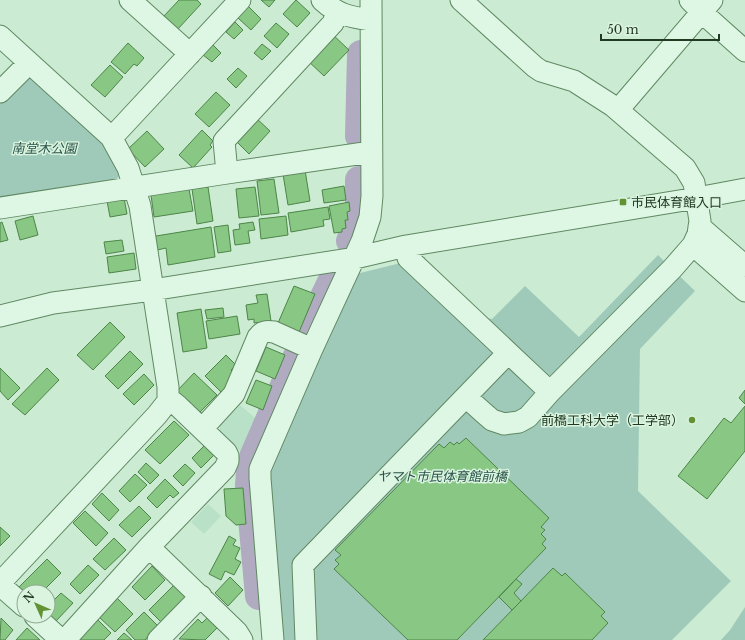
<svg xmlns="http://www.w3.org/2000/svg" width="745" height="640" font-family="'Libre Baskerville','Noto Sans JP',serif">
  <rect width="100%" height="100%" fill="#cbecd2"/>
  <path fill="#b9e1c7" d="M240,405l19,16 -17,32 -22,-20v-7z
    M208,504l13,12 -17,18 -13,-12z"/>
  <path fill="#9fcaba" d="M24,78h10l69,65 17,32 -4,5 -116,20v-97z
    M658,255l37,36 -55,58 -2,142 93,90 -59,59h-390l-16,-172 86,-193 73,-18 2,9 52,51 13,2 33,-33 54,51z
    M745,607v33h-24l9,-10z"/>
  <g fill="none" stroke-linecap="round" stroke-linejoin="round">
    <path stroke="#b0abc1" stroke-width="28" d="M359,136l2,-82
      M350,241l9,-23v-38
      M306,334l26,-54
      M259,596l-10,-111 1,-13 3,-15 43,-99"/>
  </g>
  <path fill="#89c784" stroke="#4d8548" d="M179,0h18l4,4 -24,26 -14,-13z
    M261,0h14l-6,7z
    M296,0l14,13 -13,14 -14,-13z
    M248,6l13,13 -10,11 -13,-12z
    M235,22l8,8 -9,9 -8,-7z
    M276,23l13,11 -12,14 -13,-12z
    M331,33l18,17 -25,26 -18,-17z
    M128,43l16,15 -7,8 -3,-2 -9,10 -14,-12z
    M262,44l9,7 -9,9 -8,-7z
    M213,45l8,8 -9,9 -9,-7z
    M110,65l13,12 -18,20 -14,-12z
    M238,68l9,8 -11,12 -9,-9z
    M216,92l14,13 -21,22 -14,-13z
    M255,117l15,14 -21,23 -15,-15z
    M202,130l11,11 -3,4 2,2 -19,21 -14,-13z
    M147,131l17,18 -19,18 -17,-18z
    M305,170l5,31 -22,4 -5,-31z
    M274,179l5,34 -18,2 -4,-34z
    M344,186l2,14 -22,3 -2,-13z
    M208,187l5,34 -16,3 -5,-35z
    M255,187l4,29 -20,2 -3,-29z
    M189,189l4,22 -39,6 -3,-22z
    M124,198l3,16 -17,3 -3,-16z
    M349,202l1,9 -3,1 1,8h-3l1,8 -4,1v3l-8,1 -5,-27z
    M328,207l2,12 -7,1 1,6 -33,6 -3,-19z
    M33,216l5,19 -18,5 -5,-19z
    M286,216l2,19 -27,4 -2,-20z
    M2,222l6,18 -8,2v-19z
    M253,222l2,8 -7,1 2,12 -15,2 -2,-15 7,-1 -1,-5z
    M228,225l3,26 -13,2 -4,-26z
    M211,227l4,30 -47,8 -2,-17 -13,3 -3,-14z
    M122,240l2,11 -18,3 -2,-12z
    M134,253l2,16 -27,4 -2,-16z
    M294,286l21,8 -16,38 -21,-9z
    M267,294l4,27 -17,2v-4l-6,1 -2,-15 12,-2 -2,-8z
    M223,308l1,9 -17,2 -2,-9z
    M201,309l6,39 -24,4 -6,-39z
    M237,316l3,18 -31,5 -3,-18z
    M110,322l15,15 -32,33 -16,-15z
    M266,347l19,8 -10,24 -19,-8z
    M130,351l13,13 -25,25 -13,-13z
    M226,355l10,10 -5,5 5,5 -12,20 -19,-19z
    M0,368l20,20 -12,12 -8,-9z
    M47,368l12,12 -34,35 -13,-11z
    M194,373l23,22 -18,18 -22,-22z
    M144,374l10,11 -20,20 -11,-11z
    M256,380l16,6 -9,24 -17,-7z
    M745,390v14l-6,-6z
    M745,406v45l-38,48 -29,-23 46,-58 7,5z
    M174,421l15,14 -29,29 -15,-14z
    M466,438l83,80 -8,9 4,3 -4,4 5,5 -4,5 4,4 -89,92h-49l-74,-71 5,-5 -4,-4 6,-5 -6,-5 104,-106 5,4 6,-6 4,3 3,-3 2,2z
    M204,446l10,9 -13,13 -9,-10z
    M146,463l13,12 -9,9 -12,-12z
    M185,464l10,9 -12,13 -10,-10z
    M135,474l12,11 -17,17 -11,-11z
    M165,479l14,14 -6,5 -3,-3 -13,13 -10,-10z
    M243,488l3,36 -10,1 -10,-9 -2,-27z
    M102,493l17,17 -10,11 -17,-17z
    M139,506l12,12 -19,19 -13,-12z
    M85,511l23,22 -12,13 -23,-23z
    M0,527l10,9 -10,10z
    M229,536l7,4 -3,5 7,3 -5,11 6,3 -7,13 -9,-4 -4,9 -12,-6z
    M114,538l12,12 -21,20 -12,-11z
    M47,559l14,14 -19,19h-18l-5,-5z
    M88,565l11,10 -19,19 -10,-10z
    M152,566l13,14 -20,20 -13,-13z
    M553,568l9,8 3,-3 40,39 -4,4 7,7 -16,17h-109z
    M230,577l13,13 -15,16 -13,-13z
    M516,579l6,5 -8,9 7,8 -9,9 -13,-13z
    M175,584l15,14 -26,27 -15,-15z
    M61,593l12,10 -17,18 -8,-8v-7z
    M117,598l16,16 -18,18 -16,-15z
    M144,612l14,14 -13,14h-10l-9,-10z
    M208,617l10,10 -13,13 -26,-1 19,-20 4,4z
    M1,618l12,12 -8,10h-5z
    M98,620l13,13 -7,7h-26z
    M27,628l13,12h-24z
    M124,633l8,7h-15z"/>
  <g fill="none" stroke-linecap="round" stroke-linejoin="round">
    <g stroke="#608862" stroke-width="23">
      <path id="minor" d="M130,0l60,54
        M322,0c16,15 28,17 49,20
        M461,0l74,67 6,4 33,10 39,25 72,62 9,15 6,38 -2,13 -5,11 -21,24 -122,123 -22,25 -9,5 -15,2 -12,-4 -7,-6 -19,-17
        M690,0l17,17 38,34
        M0,36l111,101 17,31 12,38 28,181v14l-11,14 -157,168
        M0,92l29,-29
        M618,110l94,-110
        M111,137l7,-6 122,-131
        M227,173l-3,-32 109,-118 4,-11
        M0,208l227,-35 144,-21
        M699,226l46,40
        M693,245l52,46
        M406,246l2,12 142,134
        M0,316l53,-13 99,-13 203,-32 51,-12 291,-48 48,-9
        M202,429l32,-35 24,-57c4,-6 9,-6 16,-5l38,17
        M149,547l88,85 5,8
        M0,585l24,21
        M35,616l26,24
        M65,640l84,-93 76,-79 3,-7v-5l-2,-4 -48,-46 -5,-4 -5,-1
        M158,640l43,-44
        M273,640l-13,-162v-9l52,-120 50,-108 8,-24 2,-21 -1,-196
        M306,640l-3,-75 205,-212"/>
    </g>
    <use href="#minor" stroke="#def7e4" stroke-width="21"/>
  </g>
  <g fill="#639235" stroke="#daf4e0" stroke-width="1.5">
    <rect x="619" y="198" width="8" height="8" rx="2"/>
    <circle cx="692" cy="420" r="4"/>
  </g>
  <g text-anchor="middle" stroke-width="3" stroke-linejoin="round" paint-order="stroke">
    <g font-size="13" font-style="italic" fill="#2b554b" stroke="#daf4e0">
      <text x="44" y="153">南堂木公園</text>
      <text x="442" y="481">ヤマト市民体育館前橋</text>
    </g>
    <g font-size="13" fill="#223a22" stroke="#daf4e0" text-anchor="start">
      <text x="631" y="207">市民体育館入口</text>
      <text x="684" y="425" text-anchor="end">前橋工科大学（工学部）</text>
    </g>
  </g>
  <g transform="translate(36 604) rotate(315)"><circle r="19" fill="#daf4e0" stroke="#90aa94"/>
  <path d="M0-3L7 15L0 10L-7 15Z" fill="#639235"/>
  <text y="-6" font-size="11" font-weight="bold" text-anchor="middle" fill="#223a22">N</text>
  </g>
  <path d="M601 34v6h118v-6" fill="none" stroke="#223a22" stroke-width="2"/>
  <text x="607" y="34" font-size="12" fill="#223a22" stroke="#daf4e0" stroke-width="3" paint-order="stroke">50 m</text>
</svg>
